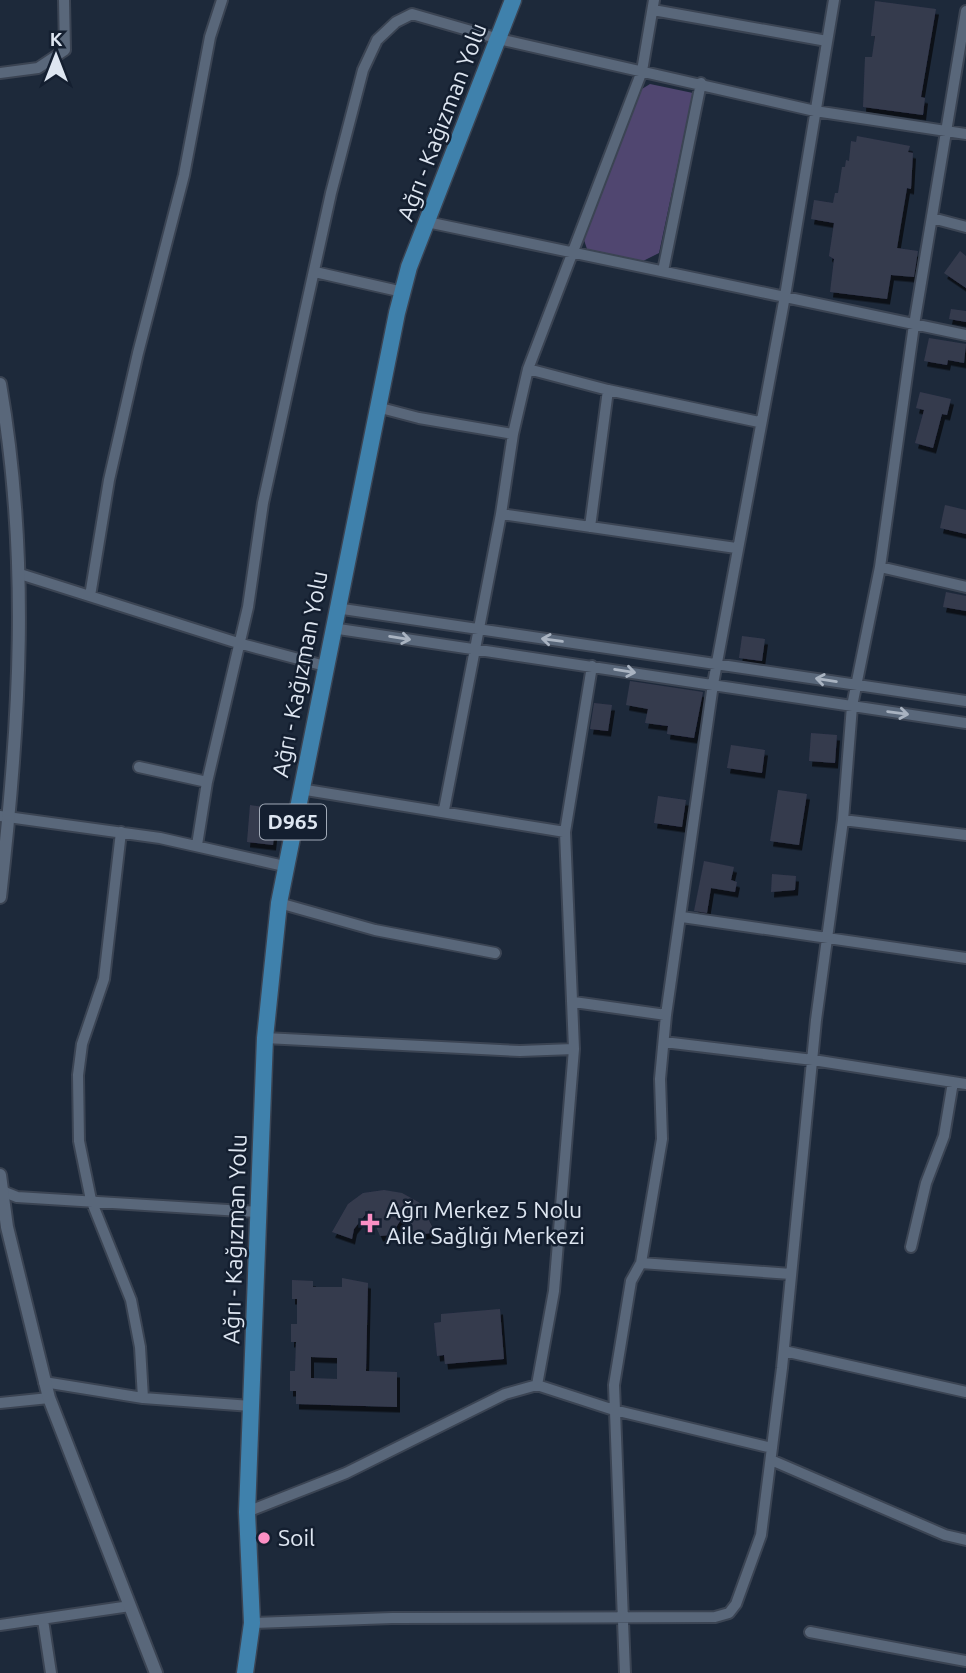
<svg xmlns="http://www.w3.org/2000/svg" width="966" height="1673" font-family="Ubuntu,sans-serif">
  <defs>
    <filter id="shadow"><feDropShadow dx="3" dy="5.5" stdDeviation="0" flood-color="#0009"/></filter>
  </defs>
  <rect width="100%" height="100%" fill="#1d293a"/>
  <path fill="#504670" d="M650,84l43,9 -34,160 -16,8 -56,-12 -4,-12 54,-145z"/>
  <path fill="#363a4e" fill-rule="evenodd" filter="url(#shadow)" d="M875,1l61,8 -15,88 4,1 -2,17 -60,-8 2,-50h7l3,-21h-4z
    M857,136l53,10 -2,6 5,1 -2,36 -4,-1 -10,60 21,3 -4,26 -23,-2 -4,24 -57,-7 4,-33 -5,-3 5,-33 -23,-4 3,-19 19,3 2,-10h3l4,-26h3l1,-7 3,1 2,-20 5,1z
    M960,251l6,5v32l-22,-15z
    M951,309l15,2v11l-17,-3z
    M929,338l37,6 -2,19 -16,-3 -1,5 -23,-4z
    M920,392l31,7 -4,16 -5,-1 -9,34 -18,-5 9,-33 -8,-2z
    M945,505l21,5v24l-26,-6z
    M946,592l20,4v15l-23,-4z
    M742,636l23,3 -3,22 -23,-3z
    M630,681l73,11 -9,46 -27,-4 1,-8 -23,-3 3,-14 -22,-4z
    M594,703l18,2 -4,26 -18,-2z
    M811,733l26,2 -2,28 -26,-2z
    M731,745l34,5 -3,23 -35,-5z
    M778,790l29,4 -8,51 -29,-4z
    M658,796l28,4 -4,27 -28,-4z
    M250,805l27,4 -4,36 -26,-3z
    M704,861l30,6 -3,13 6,2 -2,10 -24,-4 -4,25 -13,-2z
    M772,874l24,2 -1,14 -24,2z
    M384,1190l18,3 18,10 15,29 -20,4 -11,-21 -13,20 -11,1 -11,-26 -15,19 -2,10 -20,-7 16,-28 15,-11z
    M342,1278l26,5 -2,88 31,1v35l-101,-3v-13h-6v-20h5l1,-29h-5v-18h6v-25h-5v-19l21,1v6h29zM311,1357l26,1v21l-26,-1z
    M500,1309l4,50 -59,5 -1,-9 -7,1 -3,-33 7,-1v-8z"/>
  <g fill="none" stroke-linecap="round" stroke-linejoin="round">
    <g stroke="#3b4453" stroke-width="14">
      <path id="minor" d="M653,10l174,31
        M0,73l38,-5 27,-18 -1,-50
        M932,218l34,9
        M427,222l539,113
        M663,271l38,-188
        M315,272l88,20
        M528,369l80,21 151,32
        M377,407l42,11 94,16
        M501,514l235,34
        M590,527l18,-137
        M880,567l86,20
        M20,574l218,69 87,23
        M90,596l19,-116 29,-127 46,-178 26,-138 12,-37
        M336,608l630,93
        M332,628l634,95
        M139,767l68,15
        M300,789l265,43
        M444,810l57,-296 12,-80 15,-65 114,-298 12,-71
        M0,816l160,22 124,28
        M843,820l123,15
        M121,832l-17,147 -22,65 -4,31 1,66 12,59 40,100 9,47 3,51
        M197,845l10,-63 41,-175 15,-104 68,-310 32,-123 14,-30 19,-18 16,-8 87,25 316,72 151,23
        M279,903l96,27 120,23
        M682,917l284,41
        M574,1002l92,13
        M265,1038l255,13 54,-2
        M664,1042l149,18 153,24
        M2,1191l15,6 241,15
        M911,1247l15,-64 18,-47 9,-54
        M641,1263l150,11
        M784,1351l182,41
        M44,1382l99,16 108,8
        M537,1385l77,25 158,38
        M0,1403l49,-5
        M771,1460l174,75 21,5
        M247,1512l99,-39 159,-79 32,-9 17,-94 20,-242 -9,-217 27,-166
        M43,1620l8,53
        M252,1623l140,-5 323,-1 14,-4 7,-9 25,-69 21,-167 34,-348 27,-200 9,-114 28,-139 34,-242 52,-314
        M0,1625l130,-19
        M810,1632l156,29
        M625,1673l-11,-288 17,-104 10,-18 21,-124 -2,-60 6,-64 47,-331 72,-388 49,-296"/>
    </g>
    <g stroke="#3b4453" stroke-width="16">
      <path id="tertiary" d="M0,384c30,173 20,339 0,513
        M0,1175l7,52 42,171 107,275"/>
    </g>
    <g stroke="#3b4453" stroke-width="19">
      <path id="primary" d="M245,1673l7,-50 -5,-111 18,-474 14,-135 118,-590 12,-46 104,-267"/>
    </g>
    <use href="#minor" stroke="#59677a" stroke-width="10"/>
    <use href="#tertiary" stroke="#59677a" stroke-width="12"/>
    <use href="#primary" stroke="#3f81ac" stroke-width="16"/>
  </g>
  <defs><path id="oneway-shaft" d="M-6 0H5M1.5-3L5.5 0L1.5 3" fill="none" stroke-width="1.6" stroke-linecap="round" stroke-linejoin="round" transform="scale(1.75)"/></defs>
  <g stroke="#a9b3c1">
    <use href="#oneway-shaft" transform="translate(400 638) rotate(9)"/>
    <use href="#oneway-shaft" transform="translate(552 640) rotate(-172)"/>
    <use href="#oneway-shaft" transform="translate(625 671) rotate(9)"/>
    <use href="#oneway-shaft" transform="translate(826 680) rotate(-171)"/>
    <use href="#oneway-shaft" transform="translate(898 713) rotate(8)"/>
  </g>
  <g fill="#fb8fc4" stroke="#141f30" stroke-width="2.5">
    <path d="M366.5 1212.5h7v7h7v7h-7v7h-7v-7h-7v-7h7z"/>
    <circle cx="264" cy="1538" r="7"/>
  </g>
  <g text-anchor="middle" stroke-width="5" stroke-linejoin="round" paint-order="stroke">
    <rect fill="#141f30" stroke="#a1aab7" stroke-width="2" x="260" y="804.5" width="66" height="35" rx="5"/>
    <g font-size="21" font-weight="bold" fill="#dee6f1">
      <text x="293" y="829">D965</text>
    </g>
    <g font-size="23" fill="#dee6f1" stroke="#141f30">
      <text transform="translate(442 122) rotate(-69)" y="8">Ağrı - Kağızman Yolu</text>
      <text transform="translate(300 674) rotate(-79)" y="8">Ağrı - Kağızman Yolu</text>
      <text transform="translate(235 1239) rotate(-88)" y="8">Ağrı - Kağızman Yolu</text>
    </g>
    <g font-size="23" fill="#dee6f1" stroke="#141f30" text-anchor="start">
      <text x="386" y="1218">Ağrı Merkez 5 Nolu<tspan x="386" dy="26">Aile Sağlığı Merkezi</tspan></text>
      <text x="278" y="1546">Soil</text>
    </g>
  </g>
  <g transform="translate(56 56)" stroke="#141f30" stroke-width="5" paint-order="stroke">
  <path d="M0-5L12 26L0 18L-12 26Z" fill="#dee6f1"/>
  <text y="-10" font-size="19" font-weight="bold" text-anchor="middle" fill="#dee6f1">K</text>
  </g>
</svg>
